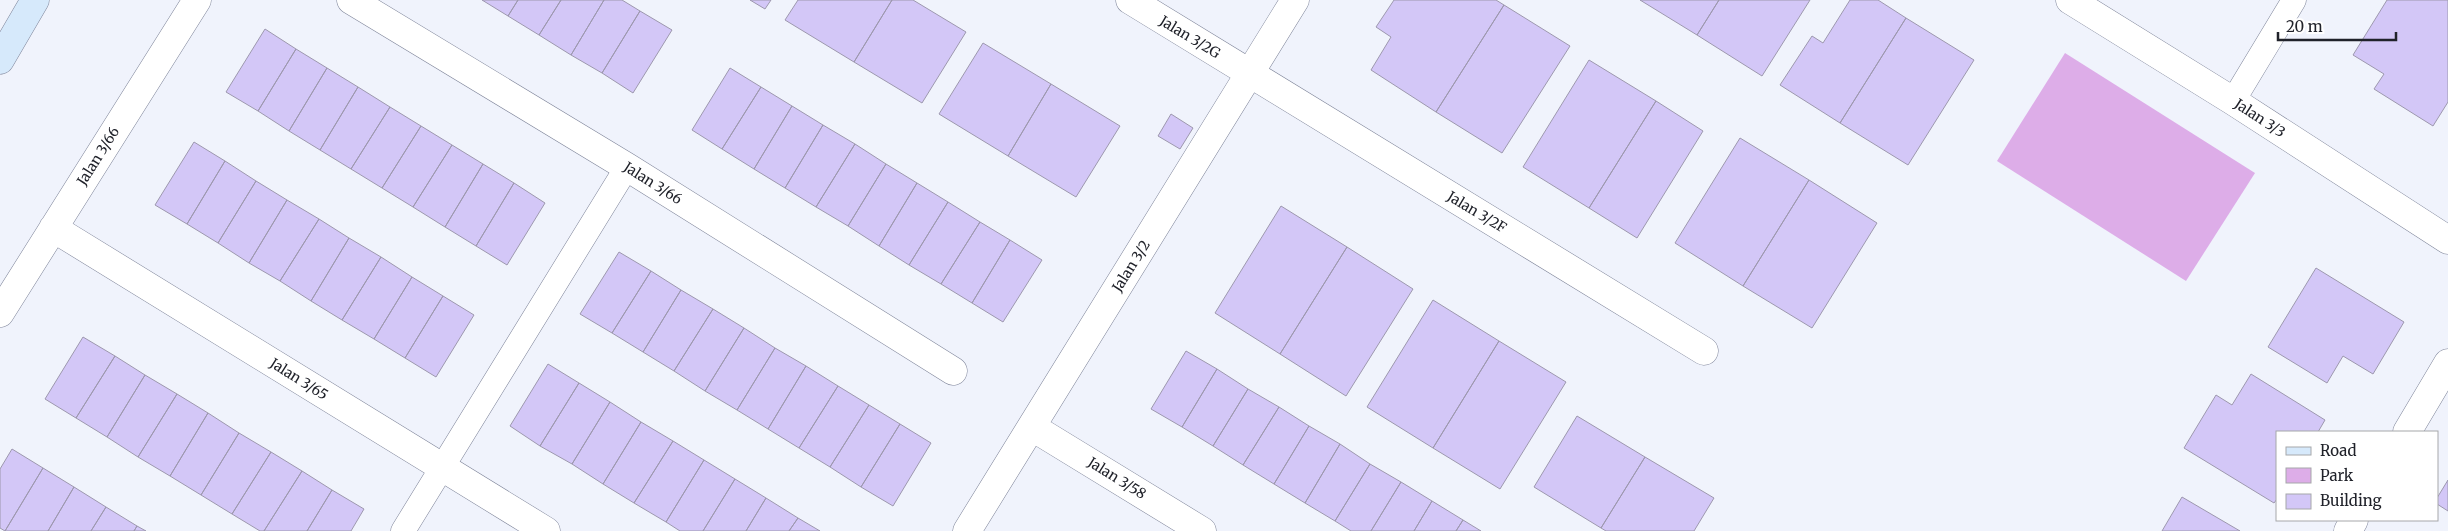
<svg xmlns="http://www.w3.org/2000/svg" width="2448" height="531" font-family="Merriweather,serif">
  <rect width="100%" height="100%" fill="#f0f3fc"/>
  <path fill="#ddade8" d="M2065,53l190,120 -69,108 -189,-120z"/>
  <path fill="#d3c7f7" stroke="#9d98ae" d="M482,0h36l-10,16z
    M518,0h43l-22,35 -31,-19z
    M561,0h43l-33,55 -32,-20z
    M604,0h18l18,11 -38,62 -31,-18z
    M750,0h21l-6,9z
    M798,0h94l-38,62 -69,-42z
    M892,0h21l53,32 -44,71 -68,-41z
    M1394,0h102l8,5 -68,107 -65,-42 20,-33 -15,-10z
    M1640,0h79l-22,35z
    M1719,0h91l-48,76 -65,-41z
    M1850,0h28l28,18 -66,105 -60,-38 32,-49 11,7z
    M2387,0h61v102l-15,24 -59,-37 10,-15 -31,-19z
    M1504,5l66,41 -68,107 -66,-41z
    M640,11l32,19 -39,63 -31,-20z
    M1906,18l68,42 -66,105 -68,-42z
    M265,29l31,20 -38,62 -32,-19z
    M983,43l68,41 -43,72 -69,-42z
    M296,49l31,19 -38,63 -31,-20z
    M1589,60l67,41 -67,107 -66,-41z
    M327,68l31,19 -38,63 -31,-19z
    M730,68l31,19 -39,62 -30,-19z
    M1051,84l69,42 -44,71 -68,-41z
    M358,87l32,20 -39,62 -31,-19z
    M761,87l31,19 -38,63 -32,-20z
    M1656,101l47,30 -66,107 -48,-30z
    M792,106l31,19 -38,63 -31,-19z
    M390,107l31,19 -39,62 -31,-19z
    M1171,114l22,14 -13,21 -22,-13z
    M823,125l32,19 -39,63 -31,-19z
    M421,126l31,19 -39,62 -31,-19z
    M1740,138l69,42 -66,106 -68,-43z
    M194,142l31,19 -38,63 -32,-19z
    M855,144l31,20 -38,62 -32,-19z
    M452,145l31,19 -38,63 -32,-20z
    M225,161l31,20 -38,62 -31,-19z
    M483,164l31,19 -38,63 -31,-19z
    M886,164l31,19 -38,63 -31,-20z
    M1809,180l68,43 -65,105 -69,-42z
    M256,181l31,19 -38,63 -31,-20z
    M514,183l31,20 -38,62 -31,-19z
    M917,183l31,19 -39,63 -30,-19z
    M287,200l32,19 -39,62 -31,-18z
    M948,202l32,20 -39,62 -32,-19z
    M1281,206l66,41 -67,107 -65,-41z
    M319,219l30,19 -38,63 -31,-20z
    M980,222l30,18 -38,63 -31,-19z
    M349,238l32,19 -39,63 -31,-19z
    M1010,240l32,20 -39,62 -31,-19z
    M1347,247l66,42 -67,107 -66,-42z
    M619,252l32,19 -39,62 -32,-19z
    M381,257l31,20 -38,62 -32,-19z
    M2316,268l88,54 -31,52 -30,-18 -16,27 -59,-36z
    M651,271l30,19 -38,62 -31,-19z
    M412,277l31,19 -38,62 -31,-19z
    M681,290l32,19 -39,62 -31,-19z
    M443,296l31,19 -38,62 -31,-19z
    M1433,300l66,41 -66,107 -66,-41z
    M713,309l31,19 -39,63 -31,-20z
    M744,328l31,20 -38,62 -32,-19z
    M83,337l32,19 -39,62 -31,-19z
    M1499,341l67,41 -66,107 -67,-41z
    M775,348l31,18 -38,63 -31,-19z
    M1186,351l31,18 -35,58 -31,-18z
    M115,356l30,19 -38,62 -31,-19z
    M548,364l31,19 -39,63 -30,-20z
    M806,366l32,20 -39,62 -31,-19z
    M1217,369l31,20 -35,57 -31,-19z
    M2251,374l74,46 -7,12h-41v67l-3,4 -90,-55 32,-53 16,10z
    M145,375l32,19 -39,63 -31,-20z
    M579,383l31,19 -38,62 -32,-18z
    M838,386l31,19 -39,62 -31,-19z
    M1248,389l31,18 -36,58 -30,-19z
    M177,394l31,19 -38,63 -32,-19z
    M610,402l31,20 -38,62 -31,-20z
    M869,405l31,19 -39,63 -31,-20z
    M1279,407l30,19 -35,58 -31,-19z
    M208,413l31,20 -38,62 -31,-19z
    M1577,416l68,41 -44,71 -67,-41z
    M641,422l32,19 -39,62 -31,-19z
    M900,424l31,19 -38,63 -32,-19z
    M1309,426l31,18 -35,59 -31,-19z
    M239,433l32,19 -39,62 -31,-19z
    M673,441l31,19 -38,62 -32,-19z
    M1340,444l30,20 -35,57 -30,-18z
    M12,449l31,19 -38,63 -5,-3v-59z
    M271,452l31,19 -38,60h-4l-28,-17z
    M1645,457l69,41 -20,33h-88l-5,-3z
    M704,460l31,19 -32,52h-23l-14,-9z
    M1370,464l31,18 -30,49h-20l-16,-10z
    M43,468l31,19 -26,44h-43z
    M302,471l30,19 -25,41h-43z
    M735,479l31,19 -20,33h-43z
    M2448,480v31l-11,-7v-6z
    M1401,482l31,19 -18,30h-43z
    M74,487l32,20 -15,24h-43z
    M332,490l32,19 -13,22h-44z
    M2182,497l58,34h-78z
    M766,498l32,20 -9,13h-43z
    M1432,501l31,19 -7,11h-42z
    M106,507l31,19 -3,5h-43z
    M798,518l22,13h-31z
    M1463,520l18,11h-25z
    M137,526l9,5h-12z"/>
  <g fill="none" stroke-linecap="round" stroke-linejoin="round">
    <g stroke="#7e8499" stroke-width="25">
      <path id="lane" d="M2233,101l61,-101
        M403,531l224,-364"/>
    </g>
    <g stroke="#7e8499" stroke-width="29">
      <path id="street" d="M351,0l276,167 326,204
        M1130,0l574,351
        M2070,0l163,101 215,139
        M53,228l493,303
        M0,313l197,-313
        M1032,427l170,104
        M2407,432l41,-69
        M967,531l328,-531
        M2348,531l6,-11"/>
    </g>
    <g stroke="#7e8499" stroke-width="29">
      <path id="secondary" d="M0,60l35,-60"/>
    </g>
    <use href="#lane" stroke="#fff" stroke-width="24"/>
    <use href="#street" stroke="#fff" stroke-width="28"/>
    <use href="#secondary" stroke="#d6e9fb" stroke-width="28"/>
  </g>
  <g text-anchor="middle" stroke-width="5" stroke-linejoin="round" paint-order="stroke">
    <g font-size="14" fill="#20222a" stroke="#fff">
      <text transform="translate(1190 37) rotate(31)" y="5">Jalan 3/2G</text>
      <text transform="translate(2260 118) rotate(33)" y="5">Jalan 3/3</text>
      <text transform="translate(98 156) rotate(-58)" y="5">Jalan 3/66</text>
      <text transform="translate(653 183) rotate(32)" y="5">Jalan 3/66</text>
      <text transform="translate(1477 212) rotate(31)" y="5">Jalan 3/2F</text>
      <text transform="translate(1131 266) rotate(-58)" y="5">Jalan 3/2</text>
      <text transform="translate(299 379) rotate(32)" y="5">Jalan 3/65</text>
      <text transform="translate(1117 478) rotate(32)" y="5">Jalan 3/58</text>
    </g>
  </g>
  <rect x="2276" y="431" width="162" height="90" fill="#ffffff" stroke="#a6a7aa"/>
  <rect x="2286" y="447" width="25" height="8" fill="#d6e9fb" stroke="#a6a7aa"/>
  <text x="2320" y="456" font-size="15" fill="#20222a">Road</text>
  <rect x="2286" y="468" width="25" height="15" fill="#ddade8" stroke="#a6a7aa"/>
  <text x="2320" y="481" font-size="15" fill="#20222a">Park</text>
  <rect x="2286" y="494" width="25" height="15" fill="#d3c7f7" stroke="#a6a7aa"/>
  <text x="2320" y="506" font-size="15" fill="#20222a">Building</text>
  <path d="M2278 32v8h118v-8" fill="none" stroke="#20222a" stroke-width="2.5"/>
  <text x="2286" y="32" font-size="15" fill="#20222a" stroke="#ffffff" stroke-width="4" paint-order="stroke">20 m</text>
</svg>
